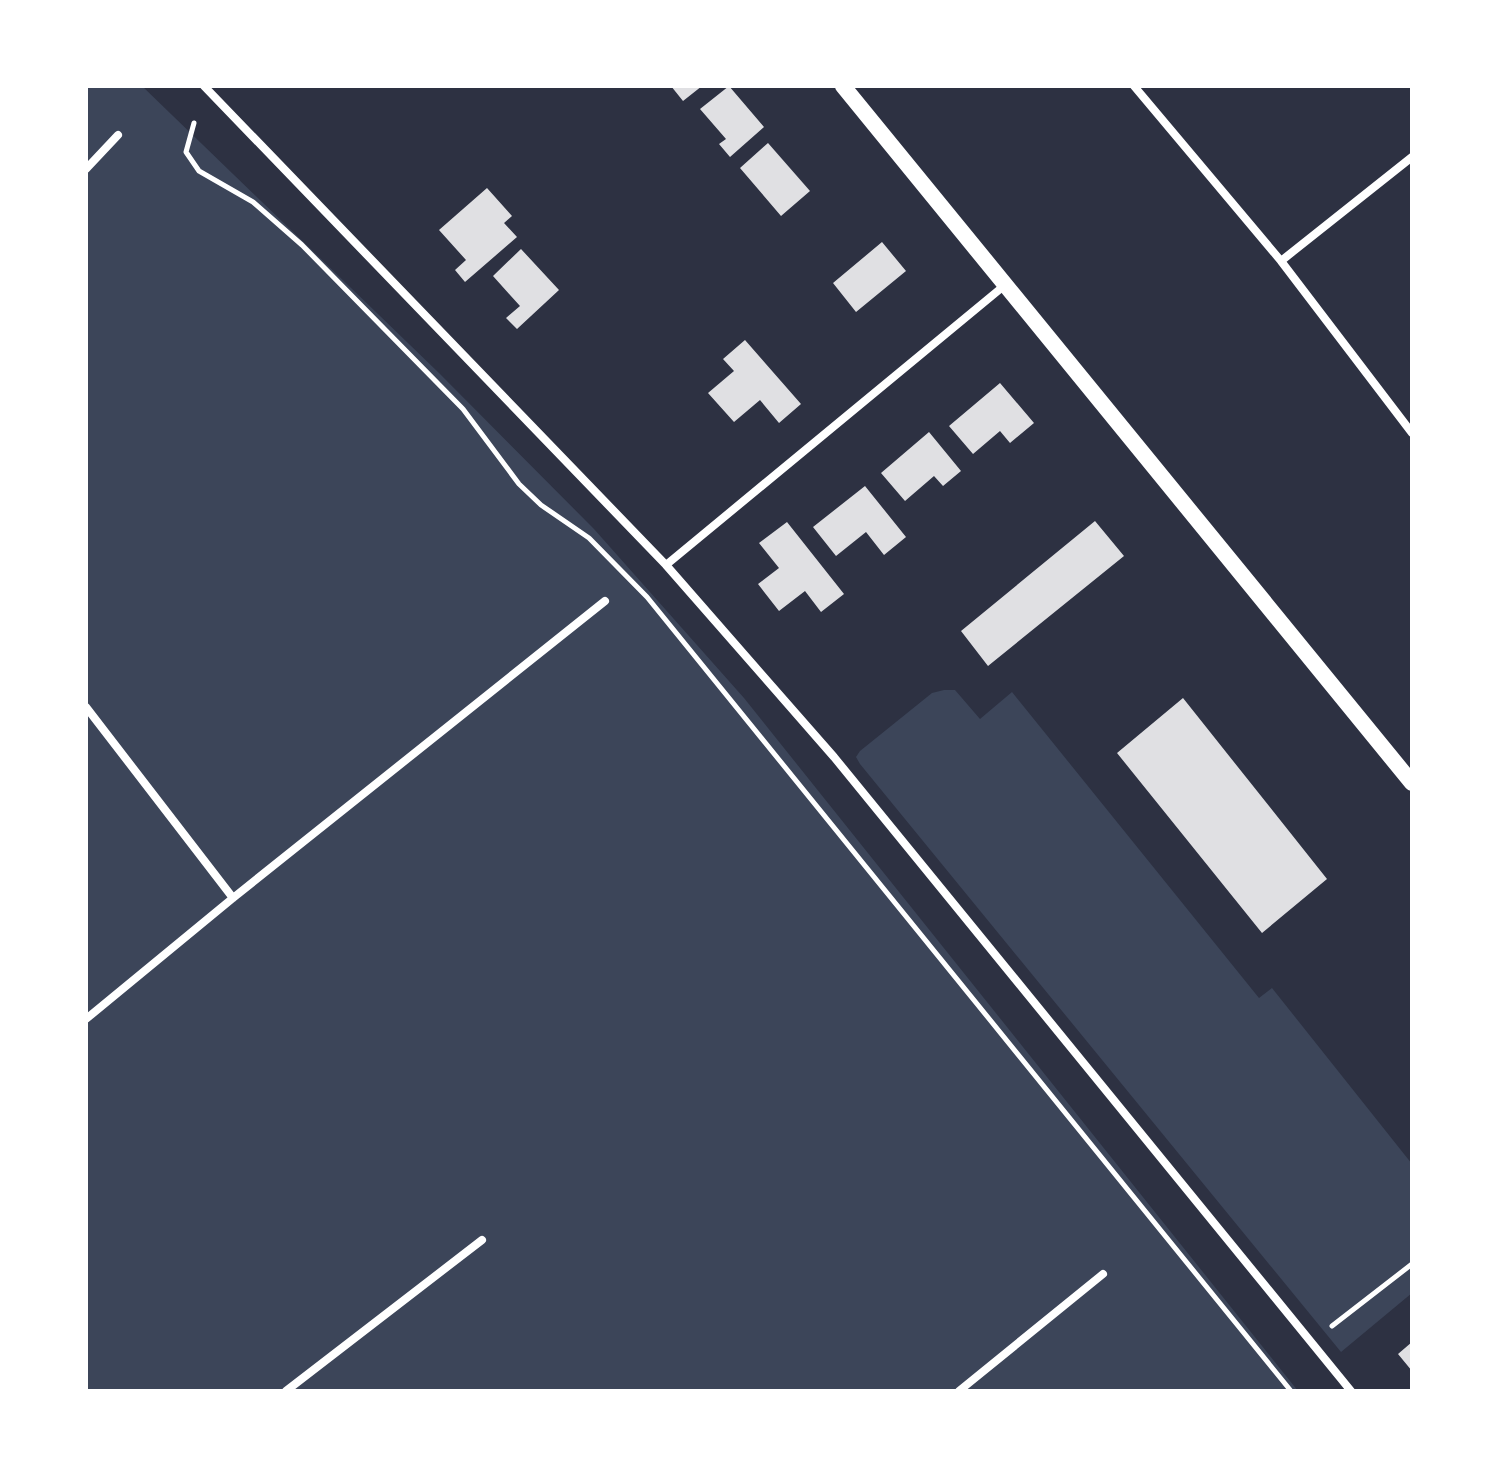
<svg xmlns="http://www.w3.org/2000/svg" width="1498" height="1477" font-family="'IBM Plex Sans',sans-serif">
  <rect width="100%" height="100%" fill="#2d3142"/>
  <path fill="#3c4559" d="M86,86h56l297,287 155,156 150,169 554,693h-1212z
    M944,690h11l25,29 32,-27 247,306 13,-10 140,176v129l-71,59 -481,-588 -4,-7 4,-6 72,-58z"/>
  <path fill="#e0e0e3" d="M671,86h31l-19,15z
    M729,86l35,41 -34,30 -11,-13 7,-5 -26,-30z
    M768,143l42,48 -29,25 -41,-48z
    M487,188l25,28 -8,7 13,14 -52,45 -10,-12 11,-10 -27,-30z
    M882,242l24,29 -50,41 -23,-29z
    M521,249l38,41 -42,39 -11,-11 14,-12 -27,-30z
    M745,340l56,64 -22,19 -19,-23 -26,22 -26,-29 26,-22 -11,-12z
    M1000,383l34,40 -24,20 -10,-12 -27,23 -24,-28z
    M929,432l32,39 -18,15 -9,-10 -29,25 -24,-28z
    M865,486l41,51 -22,18 -18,-23 -30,24 -23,-29z
    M1095,521l29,35 -136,110 -27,-35z
    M787,522l57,72 -23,18 -16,-21 -26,20 -21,-27 21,-16 -20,-25z
    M1183,698l144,181 -65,54 -145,-180z
    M1412,1342v29l-14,-17z"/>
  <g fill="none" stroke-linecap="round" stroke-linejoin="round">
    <path stroke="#fff" stroke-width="5" d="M194,123l-8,29 13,19 54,31 49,43 161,164 56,75 22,21 48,33 58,59 644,794
      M1332,1326l80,-62"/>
    <path stroke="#fff" stroke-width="8" d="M204,86l462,479 168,192 517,634
      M1134,86l147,175 131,172
      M86,169l32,-34
      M1281,261l131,-104
      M666,565l339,-280
      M86,707l147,191
      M86,1019l147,-121 372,-297
      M286,1391l196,-151
      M959,1391l144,-117"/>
    <path stroke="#fff" stroke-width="16" d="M843,86l569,697"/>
  </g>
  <rect width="1498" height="1477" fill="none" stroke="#ffffff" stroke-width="176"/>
</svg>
